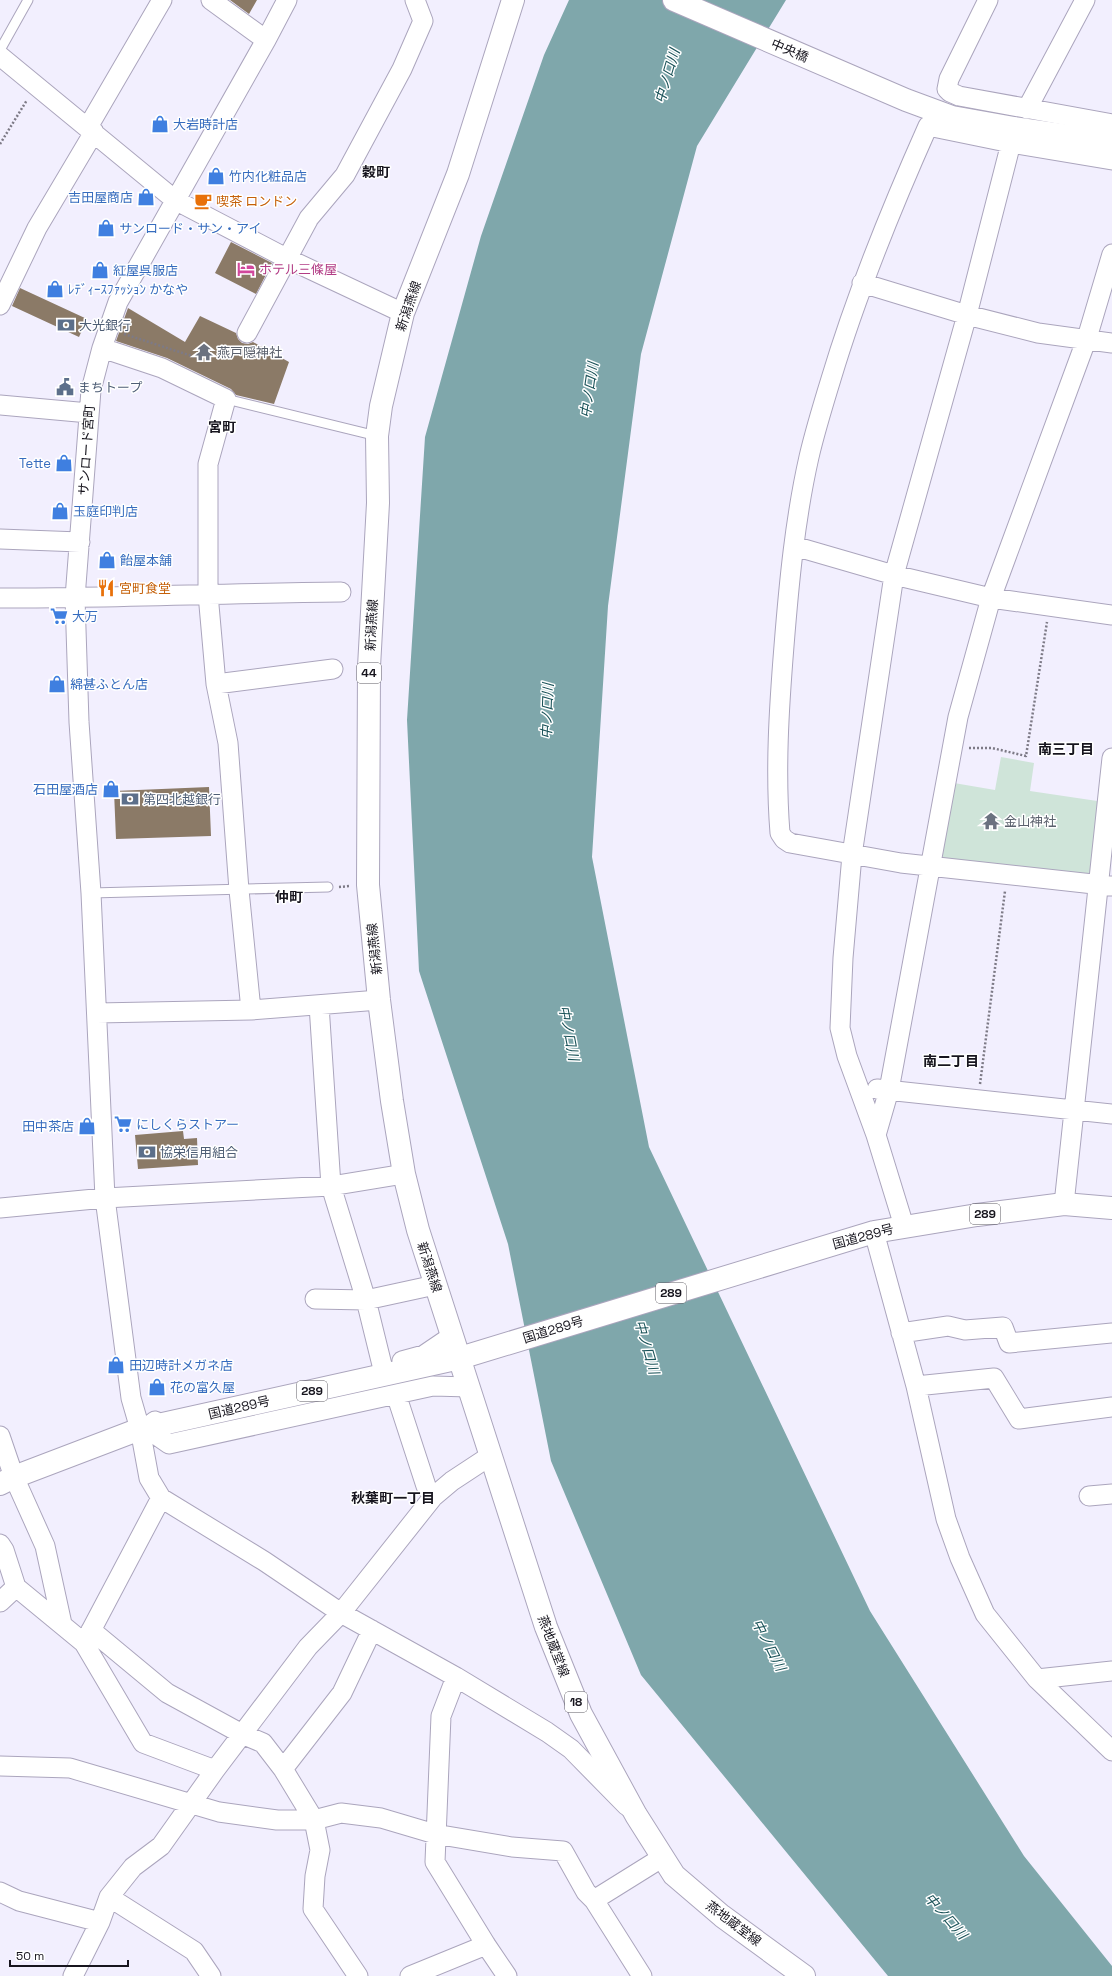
<svg xmlns="http://www.w3.org/2000/svg" width="1112" height="1976" font-family="'Space Grotesk','Noto Sans JP',sans-serif">
  <rect width="100%" height="100%" fill="#f2effe"/>
  <path fill="#cfe4d9" d="M1001,757l33,6 -4,28 74,11 -11,78 -151,-20 12,-77 41,7z"/>
  <path fill="#7fa7ab" d="M569,0h217l-89,146 -56,208 -33,252 -16,251 57,290 221,464 154,245 88,110v10h-224l-247,-301 -90,-214 -43,-217 -89,-273 -12,-251 18,-283 56,-201 63,-181z"/>
  <path fill="#8b7a67" d="M230,0h27l-8,14z
    M231,242l41,21 -16,31 -41,-21z
    M20,288l67,31 -8,18 -67,-31z
    M128,308l57,34 15,-26 36,17 2,6 4,4 6,1 5,-2 36,20 -15,42 -38,-9 -5,-6 -64,-31 -51,-17z
    M209,787l2,49 -95,3 -2,-48z
    M183,1131l1,8 13,-1 1,27 -60,4 -3,-34z"/>
  <g fill="none" stroke-linecap="round" stroke-linejoin="round">
    <g stroke="#aba5bd" stroke-width="11">
      <path id="service" d="M0,50l28,-50
        M226,399l151,37
        M91,893l237,-6"/>
    </g>
    <g stroke="#aba5bd" stroke-width="21">
      <path id="minor" d="M211,0l55,40
        M287,0l-21,40 -148,262 -16,46 -11,42 -16,208 4,124 12,171 14,305 26,200 9,31 9,49 12,20 103,63 77,52 115,64 91,55 24,17 56,57
        M988,0l-39,79 -2,10 3,3 9,4 153,28
        M0,56l175,144 111,58 117,55
        M1027,109l58,-109
        M88,127l74,-127
        M1112,160l-101,-17 -83,-17c-37,83 -71,166 -97,253 -8,26 -16,52 -22,78 -14,62 -20,126 -25,189 -5,62 -9,125 -4,187l4,6 6,4 111,20 211,23
        M862,283l105,32 71,18 74,10
        M0,305l37,-77 57,-96
        M247,333l62,-115 36,-43 57,-106 21,-48 -8,-21
        M102,348l60,20 64,31 -18,65v130l8,90 12,59 11,147 12,120
        M0,405l89,8
        M0,539l80,3
        M794,546l100,29 97,23 121,17
        M0,598c114,0 227,-5 341,-6
        M216,684l117,-15
        M319,1005l12,181 35,114 16,65
        M97,1013l154,-3 128,-10
        M877,1089l235,25
        M876,1135l-29,-79 -7,-28 3,-70 9,-103 42,-280 73,-260 44,-172
        M1064,1204l48,-446
        M0,1208l105,-10 226,-12 73,-12
        M904,1226l-28,-91 13,-45 69,-373 33,-119 96,-260 25,-84
        M874,1232l42,154 30,133 14,39 25,56 52,65 75,72
        M315,1299l51,1 69,-15
        M901,1333l47,-7 17,4 38,-3 6,16 103,-10
        M402,1361l22,-6 28,-19
        M916,1386l78,-8 25,41 93,-12
        M396,1394l30,92 7,11
        M155,1421l-9,7 23,16 264,-58 36,1
        M0,1436l14,41 31,69 17,78
        M1089,1496l23,-2
        M0,1544l4,6 12,37 68,56 59,100 72,27
        M0,1602l16,-15
        M91,1630l76,63 75,41 21,9 20,26 31,51 6,30 -5,26 -2,33 45,67
        M86,1640l75,-142
        M456,1677l-15,39 -6,146 51,83 21,31
        M1037,1679l75,-8
        M0,1766l70,2 149,44 58,8h37l27,-7 40,5 54,16 77,13 51,4 23,41 8,8 48,76
        M283,1769l59,-76 30,-63
        M0,1892l19,9 81,21
        M109,1897l85,54 17,25
        M594,1900l69,-43
        M73,1976l27,-54 9,-25 24,-30 28,-21 54,-76 93,-123 33,-34 92,-116 19,-16 38,-25
        M410,1976l76,-31"/>
    </g>
    <g stroke="#aba5bd" stroke-width="24">
      <path id="tertiary" d="M674,0l232,100 46,17 62,11 98,14"/>
    </g>
    <g stroke="#aba5bd" stroke-width="24">
      <path id="primary" d="M513,0l-55,174 -55,139 -22,93 -4,30 1,67 -9,164 -1,218 11,115 13,101 12,73 14,56 128,397 35,87 55,101 38,60 48,41 82,60"/>
    </g>
    <g stroke="#aba5bd" stroke-width="24">
      <path id="trunk" d="M0,1484l14,-7 126,-48 320,-71 414,-126 103,-17 87,-11 48,4"/>
    </g>
    <path stroke="#7d7a86" stroke-width="2.5" stroke-dasharray="2 2" stroke-linecap="butt" d="M0,144l27,-44
      M124,334l80,26
      M969,748h23l34,8 21,-134
      M339,887l11,-1
      M980,1084l25,-193"/>
    <use href="#service" stroke="#fff" stroke-width="9"/>
    <use href="#minor" stroke="#fff" stroke-width="19"/>
    <use href="#tertiary" stroke="#fff" stroke-width="22"/>
    <use href="#primary" stroke="#fff" stroke-width="22"/>
    <use href="#trunk" stroke="#fff" stroke-width="22"/>
  </g>
  <defs>
    <g id="shop-bare" transform="scale(1.38)"><path d="M-5-2.5h2.3a2.7 3.5 0 0 1 5.4 0H5L5.5 6h-11ZM-1.5-2.5h3a1.5 2.3 0 0 0-3 0Z" fill="#3f7fe0" stroke="#fff" stroke-width="2.5" paint-order="stroke"/></g>
    <g id="cafe-bare" transform="scale(1.38)"><path d="M-5.5-4.5H6V0H3Q3 3.5 0 3.5H-2.5Q-5.5 3.5-5.5 0ZM3-3.2v2h1.7v-2ZM-6 4.5H4V6H-6Z" fill="#e8710a" stroke="#fff" stroke-width="2.5" paint-order="stroke"/></g>
    <g id="hotel-bare" transform="scale(1.38)"><path d="M-6-4.5h1.5V1H6V5H4.5V3h-9V5H-6ZM-4 0a1.8 1.8 0 1 1 3.6 0ZM.5 0V-2.5h3Q6-2.5 6 0Z" fill="#d1479c" stroke="#fff" stroke-width="2.5" paint-order="stroke"/></g>
    <g id="bank-bare" transform="scale(1.38)"><path d="M-6-4H6V4H-6ZM0-2.3a2.3 2.3 0 1 0 0 4.6a2.3 2.3 0 1 0 0-4.6Z" fill="#5c6f8a" stroke="#fff" stroke-width="2.5" paint-order="stroke"/></g>
    <g id="temple-bare" transform="scale(1.38)"><path d="M0-6L5-2H3V0L6.5 2.5H4V6H1.5V3h-3V6H-4V2.5H-6.5L-3 0V-2H-5Z" fill="#6b7280" stroke="#fff" stroke-width="2.5" paint-order="stroke"/></g>
    <g id="civic-bare" transform="scale(1.38)"><path d="M-.6-6.5H3V-4.5H.6V-3L4-1V1h2V6H-6V1h2V-1L-.6-3ZM-1.2 2.5V6h2.4V2.5Z" fill="#5c6f8a" stroke="#fff" stroke-width="2.5" paint-order="stroke"/></g>
    <g id="restaurant-bare" transform="scale(1.38)"><path d="M-5-6h1v4h1v-4h1v4h1v-4h1v5L-1.5 .5V6h-2V.5L-5-1ZM5-6V6H3V1.5H1.5Q1.5-4 5-6Z" fill="#e8710a" stroke="#fff" stroke-width="2.5" paint-order="stroke"/></g>
    <g id="supermarket-bare" transform="scale(1.38)"><path d="M-6-5.5h2.5l.6 2H6L4.5 2H-2.5L-4.4-4H-6ZM-1.5 3.2a1.3 1.3 0 1 0 .1 0ZM3 3.2a1.3 1.3 0 1 0 .1 0Z" fill="#3f7fe0" stroke="#fff" stroke-width="2.5" paint-order="stroke"/></g>
  </defs>
  <g fill-rule="evenodd">
    <use href="#shop-bare" x="160" y="124"/>
    <use href="#shop-bare" x="216" y="176"/>
    <use href="#shop-bare" x="146" y="197"/>
    <use href="#cafe-bare" x="203" y="201"/>
    <use href="#shop-bare" x="106" y="228"/>
    <use href="#hotel-bare" x="246" y="269"/>
    <use href="#shop-bare" x="100" y="270"/>
    <use href="#shop-bare" x="55" y="289"/>
    <use href="#bank-bare" x="66" y="325"/>
    <use href="#temple-bare" x="204" y="352"/>
    <use href="#civic-bare" x="65" y="387"/>
    <use href="#shop-bare" x="64" y="463"/>
    <use href="#shop-bare" x="60" y="511"/>
    <use href="#shop-bare" x="107" y="560"/>
    <use href="#restaurant-bare" x="106" y="588"/>
    <use href="#supermarket-bare" x="59" y="616"/>
    <use href="#shop-bare" x="57" y="684"/>
    <use href="#shop-bare" x="111" y="789"/>
    <use href="#bank-bare" x="130" y="799"/>
    <use href="#temple-bare" x="991" y="821"/>
    <use href="#supermarket-bare" x="123" y="1124"/>
    <use href="#shop-bare" x="87" y="1126"/>
    <use href="#bank-bare" x="147" y="1152"/>
    <use href="#shop-bare" x="116" y="1365"/>
    <use href="#shop-bare" x="157" y="1387"/>
  </g>
  <g text-anchor="middle" stroke-width="3" stroke-linejoin="round" paint-order="stroke">
    <g fill="#fff" stroke="#5d5b62" stroke-width="1">
      <rect x="357" y="663" width="24" height="20" rx="3"/>
      <rect x="970" y="1204" width="30" height="20" rx="3"/>
      <rect x="656" y="1283" width="30" height="20" rx="3"/>
      <rect x="297" y="1381" width="30" height="20" rx="3"/>
      <rect x="565" y="1692" width="22" height="20" rx="3"/>
    </g>
    <g font-size="12" font-weight="bold" fill="#17151e">
      <text x="369" y="677">44</text>
      <text x="985" y="1218">289</text>
      <text x="671" y="1297">289</text>
      <text x="312" y="1395">289</text>
      <text x="576" y="1706">18</text>
    </g>
    <g font-size="13" fill="#17151e" stroke="#fff">
      <text transform="translate(790 50) rotate(23)" y="5">中央橋</text>
      <text transform="translate(408 306) rotate(-71)" y="5">新潟燕線</text>
      <text transform="translate(86 450) rotate(-86)" y="5">サンロード宮町</text>
      <text transform="translate(371 625) rotate(-87)" y="5">新潟燕線</text>
      <text transform="translate(374 949) rotate(-96)" y="5">新潟燕線</text>
      <text transform="translate(863 1236) rotate(-15)" y="5">国道289号</text>
      <text transform="translate(430 1267) rotate(72)" y="5">新潟燕線</text>
      <text transform="translate(553 1329) rotate(-17)" y="5">国道289号</text>
      <text transform="translate(239 1407) rotate(-13)" y="5">国道289号</text>
      <text transform="translate(554 1646) rotate(69)" y="5">燕地蔵堂線</text>
      <text transform="translate(734 1923) rotate(37)" y="5">燕地蔵堂線</text>
    </g>
    <g font-size="13" fill="#366cbe" stroke="#fff" text-anchor="start">
      <text x="173" y="129">大岩時計店</text>
      <text x="229" y="181">竹内化粧品店</text>
      <text x="133" y="202" text-anchor="end">吉田屋商店</text>
      <text x="119" y="233">サンロード・サン・アイ</text>
      <text x="113" y="275">紅屋呉服店</text>
      <text x="68" y="294">ﾚﾃﾞｨｰｽﾌｧｯｼｮﾝ かなや</text>
      <text x="51" y="468" text-anchor="end">Tette</text>
      <text x="73" y="516">玉庭印判店</text>
      <text x="120" y="565">飴屋本舗</text>
      <text x="72" y="621">大万</text>
      <text x="70" y="689">綿甚ふとん店</text>
      <text x="98" y="794" text-anchor="end">石田屋酒店</text>
      <text x="136" y="1129">にしくらストアー</text>
      <text x="74" y="1131" text-anchor="end">田中茶店</text>
      <text x="129" y="1370">田辺時計メガネ店</text>
      <text x="170" y="1392">花の富久屋</text>
    </g>
    <g font-size="13" fill="#c56008" stroke="#fff" text-anchor="start">
      <text x="216" y="206">喫茶 ロンドン</text>
      <text x="119" y="593">宮町食堂</text>
    </g>
    <g font-size="13" fill="#b23c85" stroke="#fff" text-anchor="start">
      <text x="259" y="274">ホテル三條屋</text>
    </g>
    <g font-size="13" fill="#4e5e75" stroke="#fff" text-anchor="start">
      <text x="79" y="330">大光銀行</text>
      <text x="78" y="392">まちトープ</text>
      <text x="143" y="804">第四北越銀行</text>
      <text x="160" y="1157">協栄信用組合</text>
    </g>
    <g font-size="13" fill="#5b616d" stroke="#fff" text-anchor="start">
      <text x="217" y="357">燕戸隠神社</text>
      <text x="1004" y="826">金山神社</text>
    </g>
    <g font-size="14" font-style="italic" fill="#195258" stroke="#fff">
      <text transform="translate(667 76) rotate(-74)" y="5">中ノ口川</text>
      <text transform="translate(589 390) rotate(-82)" y="5">中ノ口川</text>
      <text transform="translate(547 711) rotate(-88)" y="5">中ノ口川</text>
      <text transform="translate(569 1033) rotate(79)" y="5">中ノ口川</text>
      <text transform="translate(647 1347) rotate(74)" y="5">中ノ口川</text>
      <text transform="translate(769 1645) rotate(63)" y="5">中ノ口川</text>
      <text transform="translate(946 1916) rotate(49)" y="5">中ノ口川</text>
    </g>
    <g font-size="14" font-weight="bold" fill="#17151e" stroke="#fff">
      <text x="376" y="177">穀町</text>
      <text x="222" y="432">宮町</text>
      <text x="1066" y="754">南三丁目</text>
      <text x="289" y="902">仲町</text>
      <text x="951" y="1066">南二丁目</text>
      <text x="393" y="1503">秋葉町一丁目</text>
    </g>
  </g>
  <path d="M10 1960v6h118v-6" fill="none" stroke="#17151e" stroke-width="2"/>
  <text x="16" y="1960" font-size="12" fill="#17151e" stroke="#ffffff" stroke-width="3" paint-order="stroke">50 m</text>
</svg>
